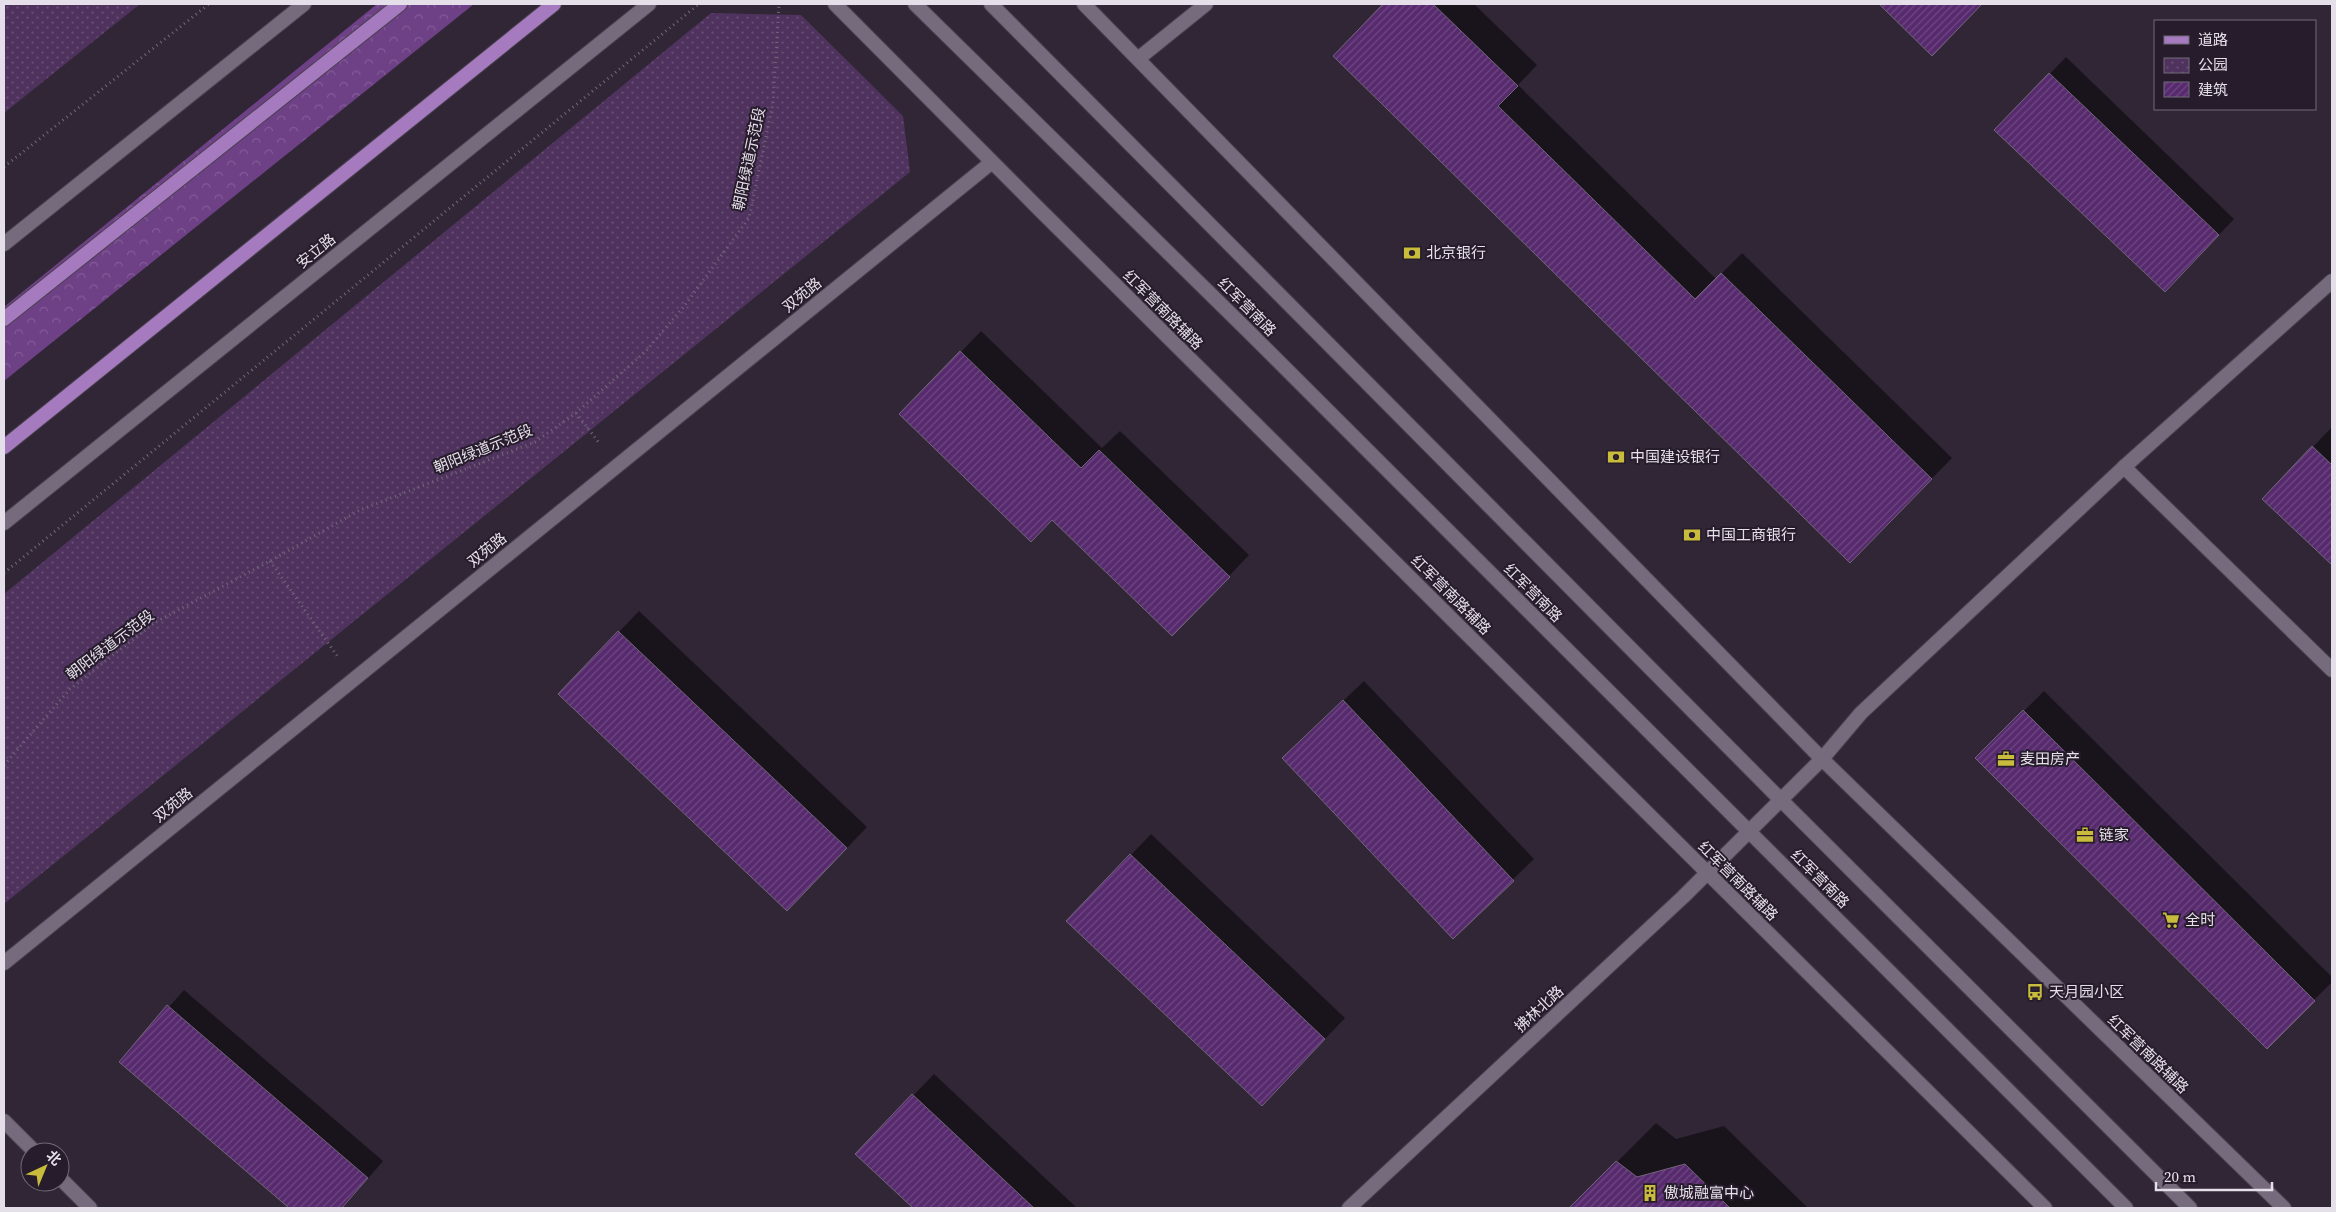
<svg xmlns="http://www.w3.org/2000/svg" width="2336" height="1212" font-family="'Source Serif 4','Noto Sans SC',serif">
  <defs>
    <pattern id="forest-crowns" width="20" height="18" patternUnits="userSpaceOnUse" patternTransform="scale(1.25)"><rect width="20" height="18" fill="#6e4086"/><path d="M2 6a3 3 0 1 1 6 0M12 15a3 3 0 1 1 6 0" fill="none" stroke="#835b97"/></pattern>
    <pattern id="park-dots" width="8" height="8" patternUnits="userSpaceOnUse" patternTransform="scale(1.25)"><rect width="8" height="8" fill="#4f335e"/><path d="M2 2h.1M6 6h.1" fill="none" stroke="#685075" stroke-width="1.8" stroke-linecap="round"/></pattern>
    <pattern id="building-hatch" width="6" height="6" patternUnits="userSpaceOnUse" patternTransform="scale(1.25)"><rect width="6" height="6" fill="#572a6e"/><path d="M-1 1l2-2M0 6l6-6M5 7l2-2" fill="none" stroke="#6f4883"/></pattern>
  </defs>
  <rect width="100%" height="100%" fill="#302636"/>
  <path fill="url(#forest-crowns)" d="M377,4h97l-470,377v-74z"/>
  <path fill="url(#park-dots)" d="M4,4h136l-136,109z
    M711,13l90,2 102,101 7,56 -906,732v-310z"/>
  <path fill="#0007" d="M1385,4h89l63,61 -19,20 198,194 26,-26 210,205 -102,103 -515,-505z
    M1880,4h101l-49,50z
    M2066,57l168,162 -53,56 -185,-145z
    M981,331l121,117 18,-17 129,124 -56,59 -232,-262z
    M2332,427v136l-69,-64z
    M639,611l228,216 -59,62 -248,-195z
    M1364,681l170,178 -81,78 -149,-199z
    M2044,691l288,286v5l-65,65 -290,-289z
    M1151,834l194,184 -63,66 -151,-229z
    M184,990l199,171 -40,47h-52l-171,-146z
    M934,1074l143,134h-162l-58,-54z
    M1656,1123l20,16 48,-13 84,82h-237z"/>
  <path fill="url(#building-hatch)" stroke="#706577" d="M1383,4h50l85,82 -20,20 197,193 26,-26 211,206 -82,84 -517,-507z
    M1879,4h103l-50,52z
    M2049,73l170,162 -54,57 -171,-162z
    M960,351l121,117 18,-18 131,127 -58,59 -120,-116 -21,22 -132,-128z
    M2312,446l20,19v100l-70,-66z
    M618,631l229,217 -60,63 -229,-217z
    M1343,700l171,181 -61,58 -171,-181z
    M2023,710l292,291 -48,48 -292,-291z
    M1130,854l195,185 -63,67 -196,-185z
    M167,1005l201,173 -26,30h-53l-170,-146z
    M912,1094l122,114h-121l-58,-54z
    M1616,1161l21,16 48,-13 45,44h-161z"/>
  <g fill="none" stroke-linecap="round" stroke-linejoin="round">
    <g stroke="#49414e" stroke-width="16">
      <path id="service" d="M2124,467l208,203"/>
    </g>
    <g stroke="#49414e" stroke-width="16">
      <path id="minor" d="M835,4l203,204 1007,1000
        M1084,4l738,755 462,449
        M1139,58l67,-54
        M4,963l988,-801
        M4,1121l31,31
        M60,1178l30,30
        M1349,1208l334,-311 139,-138 39,-46 263,-246 208,-186"/>
    </g>
    <g stroke="#49414e" stroke-width="16">
      <path id="tertiary" d="M4,244l300,-240
        M4,523l645,-519"/>
    </g>
    <g stroke="#49414e" stroke-width="16">
      <path id="secondary" d="M915,4l331,325 880,879
        M991,4l790,796 409,408"/>
    </g>
    <g stroke="#49414e" stroke-width="16">
      <path id="primary" d="M4,319l396,-315
        M4,447l550,-443"/>
    </g>
    <path stroke="#736a78" stroke-width="3" stroke-dasharray="1 4" stroke-linecap="butt" d="M4,167l205,-163
      M576,413l24,31
      M270,561l68,96
      M4,573l695,-569
      M4,765l66,-76 84,-66 116,-62 90,-51 175,-68 41,-29 70,-62 39,-46 64,-87 24,-115 6,-99"/>
    <use href="#service" stroke="#766a7d" stroke-width="14"/>
    <use href="#minor" stroke="#766a7d" stroke-width="14"/>
    <use href="#tertiary" stroke="#766a7d" stroke-width="14"/>
    <use href="#secondary" stroke="#766a7d" stroke-width="14"/>
    <use href="#primary" stroke="#a67abe" stroke-width="14"/>
  </g>
  <defs>
    <g id="bank-bare" transform="scale(1.35)"><path d="M-6-4H6V4H-6ZM0-2.3a2.3 2.3 0 1 0 0 4.6a2.3 2.3 0 1 0 0-4.6Z" fill="#c9bb3b" stroke="#261c2c" stroke-width="2.5" paint-order="stroke"/></g>
    <g id="office-bare" transform="scale(1.35)"><path d="M-6-3h4V-5.5h4V-3h4V5H-6ZM-1-4.5V-3h2v-1.5ZM-6 0V1H6V0Z" fill="#c9bb3b" stroke="#261c2c" stroke-width="2.5" paint-order="stroke"/></g>
    <g id="supermarket-bare" transform="scale(1.35)"><path d="M-6-5.5h2.5l.6 2H6L4.5 2H-2.5L-4.4-4H-6ZM-1.5 3.2a1.3 1.3 0 1 0 .1 0ZM3 3.2a1.3 1.3 0 1 0 .1 0Z" fill="#c9bb3b" stroke="#261c2c" stroke-width="2.5" paint-order="stroke"/></g>
    <g id="bus-bare" transform="scale(1.35)"><path d="M-5-6H5V4H4V6H2V4H-2V6H-4V4H-5ZM-3.5-4V0h7V-4ZM-3.5 1.2v1.5H-2V1.2ZM2 1.2v1.5H3.5V1.2Z" fill="#c9bb3b" stroke="#261c2c" stroke-width="2.5" paint-order="stroke"/></g>
    <g id="building-bare" transform="scale(1.35)"><path d="M-4-6H4V6H1V3H-1V6H-4ZM-2.5-4.3h1.7v1.8h-1.7ZM.8-4.3h1.7v1.8H.8ZM-2.5-1h1.7V.8h-1.7ZM.8-1h1.7V.8H.8Z" fill="#c9bb3b" stroke="#261c2c" stroke-width="2.5" paint-order="stroke"/></g>
  </defs>
  <g fill-rule="evenodd">
    <use href="#bank-bare" x="1412" y="253"/>
    <use href="#bank-bare" x="1616" y="457"/>
    <use href="#bank-bare" x="1692" y="535"/>
    <use href="#office-bare" x="2006" y="759"/>
    <use href="#office-bare" x="2085" y="835"/>
    <use href="#supermarket-bare" x="2171" y="920"/>
    <use href="#bus-bare" x="2035" y="992"/>
    <use href="#building-bare" x="1650" y="1193"/>
  </g>
  <g text-anchor="middle" stroke-width="4" stroke-linejoin="round" paint-order="stroke">
    <g font-size="15" fill="#e5dfe9" stroke="#261c2c">
      <text transform="translate(749 159) rotate(-78)" y="5">朝阳绿道示范段</text>
      <text transform="translate(316 251) rotate(-39)" y="5">安立路</text>
      <text transform="translate(802 295) rotate(-39)" y="5">双苑路</text>
      <text transform="translate(1247 307) rotate(45)" y="5">红军营南路</text>
      <text transform="translate(1163 310) rotate(45)" y="5">红军营南路辅路</text>
      <text transform="translate(483 449) rotate(-22)" y="5">朝阳绿道示范段</text>
      <text transform="translate(487 550) rotate(-39)" y="5">双苑路</text>
      <text transform="translate(1533 593) rotate(45)" y="5">红军营南路</text>
      <text transform="translate(1451 595) rotate(45)" y="5">红军营南路辅路</text>
      <text transform="translate(110 645) rotate(-37)" y="5">朝阳绿道示范段</text>
      <text transform="translate(173 805) rotate(-39)" y="5">双苑路</text>
      <text transform="translate(1820 879) rotate(45)" y="5">红军营南路</text>
      <text transform="translate(1738 881) rotate(45)" y="5">红军营南路辅路</text>
      <text transform="translate(1539 1009) rotate(-43)" y="5">拂林北路</text>
      <text transform="translate(2148 1054) rotate(44)" y="5">红军营南路辅路</text>
    </g>
    <g font-size="15" fill="#e5dfe9" stroke="#261c2c" text-anchor="start">
      <text x="1426" y="258">北京银行</text>
      <text x="1630" y="462">中国建设银行</text>
      <text x="1706" y="540">中国工商银行</text>
      <text x="2020" y="764">麦田房产</text>
      <text x="2099" y="840">链家</text>
      <text x="2185" y="925">全时</text>
      <text x="2049" y="997">天月园小区</text>
      <text x="1664" y="1198">傲城融富中心</text>
    </g>
  </g>
  <rect width="2336" height="1212" fill="none" stroke="#e5dfe9" stroke-width="10"/>
  <rect x="2154" y="20" width="162" height="90" fill="#261c2c" stroke="#726a78"/>
  <rect x="2164" y="36" width="25" height="8" fill="#a67abe" stroke="#726a78"/>
  <text x="2198" y="45" font-size="15" fill="#e5dfe9">道路</text>
  <rect x="2164" y="58" width="25" height="15" fill="url(#park-dots)" stroke="#726a78"/>
  <text x="2198" y="70" font-size="15" fill="#e5dfe9">公园</text>
  <rect x="2164" y="82" width="25" height="15" fill="url(#building-hatch)" stroke="#726a78"/>
  <text x="2198" y="95" font-size="15" fill="#e5dfe9">建筑</text>
  <g transform="translate(45 1167) rotate(44)"><circle r="24" fill="#261c2c" stroke="#726a78"/>
  <path d="M0-4L9 19L0 12L-9 19Z" fill="#c9bb3b"/>
  <text y="-8" font-size="14" font-weight="bold" text-anchor="middle" fill="#e5dfe9">北</text>
  </g>
  <path d="M2156 1182v8h116v-8" fill="none" stroke="#e5dfe9" stroke-width="2.5"/>
  <text x="2164" y="1182" font-size="15" fill="#e5dfe9" stroke="#261c2c" stroke-width="4" paint-order="stroke">20 m</text>
</svg>
